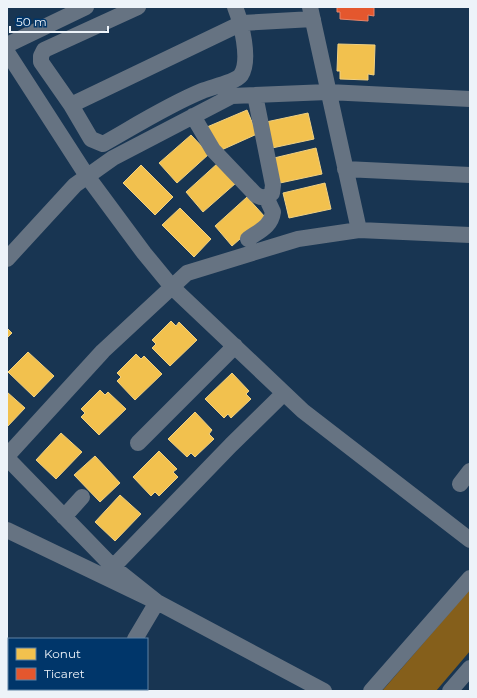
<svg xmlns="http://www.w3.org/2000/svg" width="477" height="698" font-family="Montserrat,sans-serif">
  <rect width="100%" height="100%" fill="#183552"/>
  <path fill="#855f1b" d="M470,589v62l-34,40h-54z"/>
  <path fill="#f2c14e" stroke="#f0d081" d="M338,44l37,1 -1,30 -6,-1v6l-28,-1v-8h-3z
    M247,110l10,24 -40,18 -10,-25z
    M308,113l6,26 -42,9 -6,-26z
    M191,135l18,19 -32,29 -18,-20z
    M316,148l6,26 -42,9 -6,-25z
    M218,163l18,20 -33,29 -17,-20z
    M141,165l32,32 -18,18 -32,-32z
    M325,183l6,26 -42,9 -6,-25z
    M247,197l18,20 -33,29 -17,-20z
    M180,208l31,31 -17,18 -32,-32z
    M171,321l5,5 3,-4 18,18 -27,26 -18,-18 4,-4 -4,-4z
    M7,328l5,5 -5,5z
    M28,352l26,24 -20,21 -26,-25z
    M136,354l5,5 3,-3 18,18 -27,26 -18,-19 4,-4 -4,-4z
    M232,373l17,18 -3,3 5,5 -20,19 -3,-4 -4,4 -19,-19z
    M100,390l5,5 3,-3 18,17 -27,26 -18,-18 4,-4 -4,-4z
    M7,392l18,16 -18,19z
    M195,412l17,18 -3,4 5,5 -19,18 -4,-4 -4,4 -19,-18z
    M61,433l21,19 -26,27 -20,-19z
    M159,451l18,18 -4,3 5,5 -19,19 -4,-4 -4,4 -18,-19z
    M95,456l25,27 -20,19 -26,-27z
    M120,495l21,19 -26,27 -20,-19z"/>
  <path fill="#e4572e" stroke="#e7866b" d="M337,7h37v9l-6,-1v6l-28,-2v-7h-3z"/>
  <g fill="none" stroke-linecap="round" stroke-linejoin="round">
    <path stroke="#667382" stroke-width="16" d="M138,7l-94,43 -3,6v6l30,43 20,34 12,5c32,-18 65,-39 99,-53 10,-4 34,-9 39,-16 10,-15 0,-53 -6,-68
      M310,7l49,223
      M7,45l79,-38
      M7,52l80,124 57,77 28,34 131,124 167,129
      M71,105l171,-82 71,-4
      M193,116l20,34 42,44c6,5 12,4 17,-1l1,-8 -18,-90
      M345,169l125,6
      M248,239c11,-8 23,-12 25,-27l-7,-15
      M7,259l68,-74 38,-27 119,-62 96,-4 142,7
      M138,443l97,-97
      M7,456l96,-105 84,-78 111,-34 61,-9 111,5
      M7,458l106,109 44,35 167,89
      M460,484l10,-13
      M64,517l18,-20
      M7,530l150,72 -22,37
      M113,567l118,-122 53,-52
      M12,689l4,2
      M105,691l1,-2
      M371,691l99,-113
      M450,691l20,-23"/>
  </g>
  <rect width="477" height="698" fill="none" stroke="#edf3f9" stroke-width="16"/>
  <rect x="8" y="638" width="140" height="52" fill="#00366a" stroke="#5f82a3"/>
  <rect x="16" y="648" width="20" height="12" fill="#f2c14e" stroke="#5f82a3"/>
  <text x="44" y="658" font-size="12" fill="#edf3f9">Konut</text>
  <rect x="16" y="668" width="20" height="12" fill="#e4572e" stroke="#5f82a3"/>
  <text x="44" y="678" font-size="12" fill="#edf3f9">Ticaret</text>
  <path d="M10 26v6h98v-6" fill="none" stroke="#edf3f9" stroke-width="2"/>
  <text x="16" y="26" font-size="12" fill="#edf3f9" stroke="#00366a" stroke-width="3" paint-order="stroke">50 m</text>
</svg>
